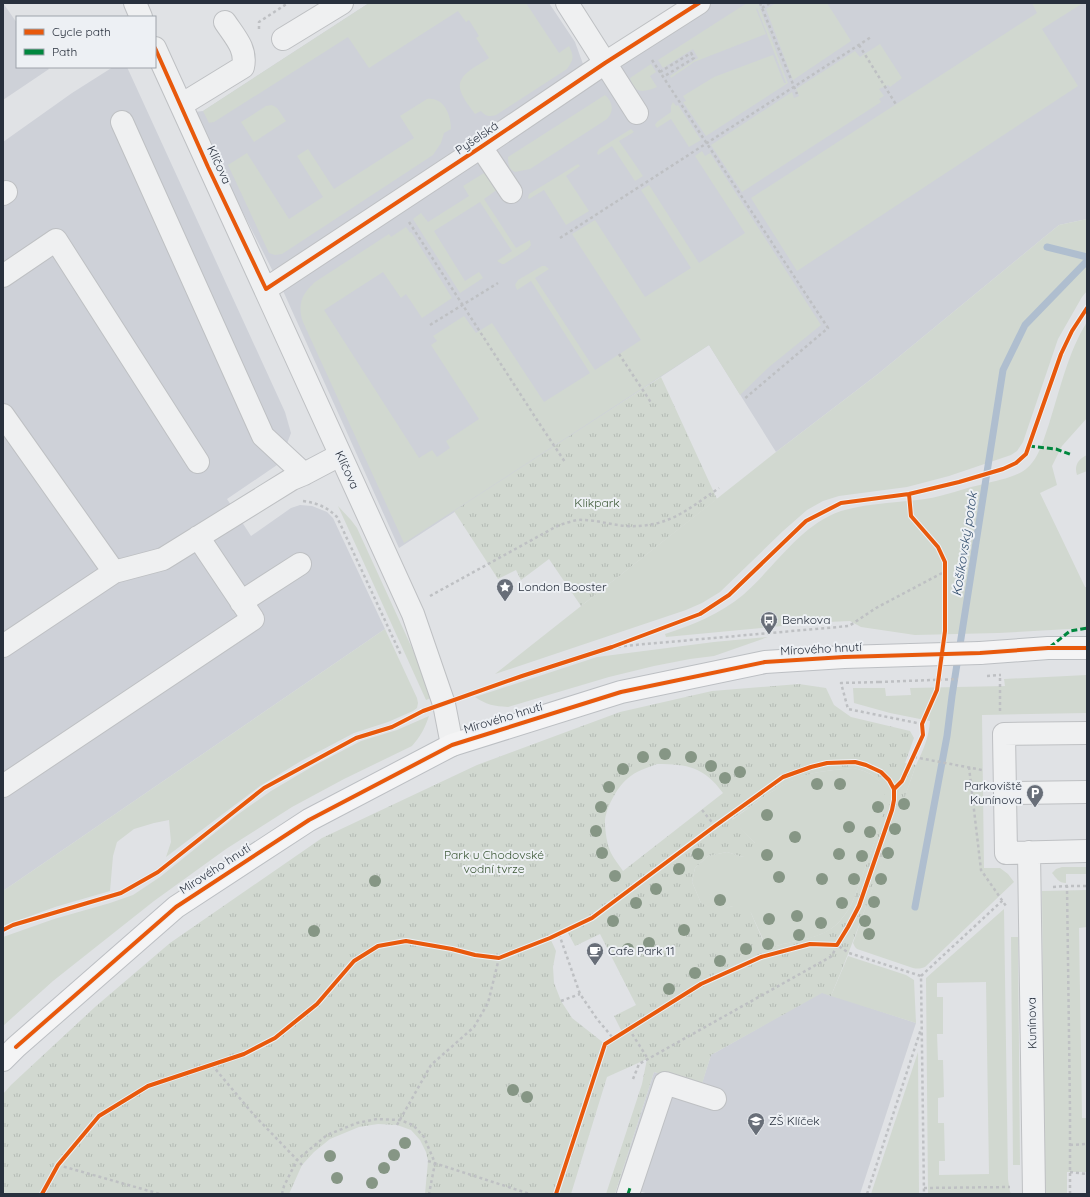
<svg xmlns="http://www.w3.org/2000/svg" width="1090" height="1197" font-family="Quicksand,sans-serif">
  <defs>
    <pattern id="park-tufts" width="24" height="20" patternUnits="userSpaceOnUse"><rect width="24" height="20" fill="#d1d8d0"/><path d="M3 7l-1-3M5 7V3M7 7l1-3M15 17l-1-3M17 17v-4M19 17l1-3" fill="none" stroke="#b3bab4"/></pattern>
  </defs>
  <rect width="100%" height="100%" fill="#e0e2e5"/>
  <path fill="#ced1d8" d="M3,3l14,20v44h30l2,2 -46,31z
    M369,3h180l26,39 8,22 98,-61h406v216l-28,6 -181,149 -102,78 -67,-107 -154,102 -156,101 -115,-255 -69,-135 -21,-46 9,-1z
    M113,67h14l158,345 6,21 -8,21 -6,11 -50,34 24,37 40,-28 9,-3 12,1 15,6 6,6 52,111 -382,262v-749l69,-49z
    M822,992l94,31 -56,171h-211l-31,-9 36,-113 47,14 10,-31z"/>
  <path fill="#d1d8d0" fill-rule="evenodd" d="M369,3h157l33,50 10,-7c5,11 5,13 -2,23l-71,46c-7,2 -11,1 -15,-4l-6,3c-5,-7 -11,-14 -14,-22 -7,-17 17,-26 28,-34l-13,-20 3,-2 -10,-16 -3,2 -8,-11 -89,57 -21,-31 -134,85 -5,1 -6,-12z
    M747,3h11l30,80 -82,53 -23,-34 3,-1 -3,-5 31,-19 59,-22 11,28h2l-29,-75 -1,1 10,25 -72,28 -23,16 -1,-2 28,-18 -5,-9 -30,19 -5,-8z
    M776,3h51l24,38 -58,39 -27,-71z
    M1032,3h51l-41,26 36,57 -281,185 -46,-73 286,-185z
    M880,44l22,34 -12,9 -2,-2 -9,4 5,7 -5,3 2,3 -139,90 -31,-47 81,-53 2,6 5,-2 -3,-7 59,-38 5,6z
    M651,64l5,8 -6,4 7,11c-12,5 -23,8 -27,-9z
    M605,95c7,6 10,16 2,24l-77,50 -15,3c-6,-3 -7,-8 -7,-15z
    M427,99c17,-2 24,16 24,30l-7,4 -3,10 -8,12 -151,99 -7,1 -6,-2 -41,-88 19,-12 42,66 34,-22 -26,-41 11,-7 26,40 80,-51 -14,-22z
    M673,102l3,4 2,-1 23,35 -12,7 -18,-28 -14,9 -2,-3 2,-3 14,-10v-6z
    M272,105l5,3 9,13 -32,21 -13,-20 25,-16z
    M631,129l3,3 -15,9 24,35 -8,5 -23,-35 -14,9 -1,-2 2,-4z
    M702,151l3,5 5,-3 111,172 -52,42 -29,28 -31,-50 -305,198 -101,-221c-6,-18 -1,-28 12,-40l74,-48 2,3 15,-10 4,6 1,-1 41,66 -30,20 -16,-24 -5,4 -18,-26 -59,38 95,148 13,-8 5,7 13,-9 -4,-7 33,-22 -48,-74 6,-4 -4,-5 31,-20 12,17 16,-10 52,79 46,-29 -59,-92 -14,9 -2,-5 3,-5 24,-14h3l4,3 -14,9 60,92 46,-30 -69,-106 23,-14 50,77 46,-29 -50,-78 8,-5 50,78 46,-30 -50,-77z
    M578,164l2,2 -14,10 23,35 -23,14 -22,-35 -15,9 -1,-1 1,-4z
    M484,173l5,4 9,12 -14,10 32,49 14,-8 1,5 -3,4 -24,15h-2l-5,-3 15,-10 -32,-49 -46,29 31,50 14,-9 4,6 -23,15 -47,-74 8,-6 7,9 41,-26 -6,-10z
    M1087,219v72l-5,6 -24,42 -35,103 -6,9 -6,4 -62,21 -42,11 -68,9 -16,5 -16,9 -24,21 -63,61 -18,11 -16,7 -191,64 281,-222 102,-78 181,-149z
    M1087,322v96l-25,28 -10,20 5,19 -17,8 45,94h2v41l-89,5 -83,2 -54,-8 -11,-6 -45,2 -1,-7 -23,2 1,8 -116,11 -1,-3c28,-9 55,-20 78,-39 32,-28 57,-70 98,-84 27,-8 56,-8 84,-12 20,-3 39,-11 59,-15 14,-4 30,-6 42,-15 13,-10 18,-31 23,-45 11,-34 19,-72 38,-102z
    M1087,455v16l-10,4c-3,-9 1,-16 10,-20z
    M338,506l13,14 6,8 71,155 3,15 -5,2z
    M385,629l32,69 1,5 -1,5 -4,3 -25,11 -34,11 -53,28 -41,25 -94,71 5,-15 -2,-22 -15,3 -20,6 -17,13 -4,14 -3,35 -55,16 -52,19v-35z
    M768,637l-54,19 -24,3 -36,7 -45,11 -101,30c-14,-1 -21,-2 -33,-10l122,-40 117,-15z
    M1087,675v38l-105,2 2,153h16l8,6 6,8 -89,85c-6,2 -9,2 -15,0l-53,-18 -2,-2 -2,-4 63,-178c7,-14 13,-28 14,-44l-40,-8 -36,-10 -1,-15h32l1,8 25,-1 -1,-7 95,-2 -1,-7z
    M429,716c-4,12 -9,21 -17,30l-68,33 -52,28 -66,42 -72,52 -101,80 -50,45v-89l51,-18 56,-16 23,-8 27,-18 77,-62 34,-24 44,-26 46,-24 36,-11z
    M853,768c14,3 27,8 32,24 4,17 -16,64 -22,82 -4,10 -7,20 -11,29 -3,6 -9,15 -14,20 -16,15 -31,15 -50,20 -7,1 -14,4 -21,7l-5,-13 -11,-24 -18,-7 -17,5 -15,-8 -9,-21 3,-14 13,-12 19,-4 16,5 12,-14 -23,-23c21,-15 42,-32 65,-42 17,-7 38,-8 56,-10z
    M1062,867h25v7h-21v9c-7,0 -10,-5 -14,-10l4,-4z
    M1087,890v37l-8,1 3,190h5v54h-20v22h-22l-3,-303z
    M1004,909l4,270 2,13 2,2h-84l-2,-216zM986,982l3,192 -50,1v-14h6l-1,-38h-6v-25l6,-1 -1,-37h-5l-1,-26h6v-37h-6v-14z
    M1011,937h7l2,228h-7z
    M848,956l58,19 8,5 2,43 -85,-27z
    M918,1052l1,142h-48z"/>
  <path fill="url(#park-tufts)" fill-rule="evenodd" d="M661,377l56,122 -136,107 -32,-47 -28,21 -5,-10 -18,9 -44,-68z
    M799,684l27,4 8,17 17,12 59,14 4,7 -9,25 11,2c-27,77 -53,155 -85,231l-9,-3 -111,62 -10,32 -47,-15 -39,122h-9l36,-110 5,-25 -40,18 -36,117h-146l3,-33 -2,-9 -6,-12 -9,-10 -14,-5 -19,-1 -19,3 -29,12 -16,13 -12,13 -13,29h-286v-100l8,-9 84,-78 75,-64 152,-105 155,-73 143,-53 92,-21zM657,764c31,0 47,3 66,29l-100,78c-4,-6 -9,-12 -12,-18 -4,-8 -6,-22 -6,-31 0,-12 12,-35 22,-43 9,-8 19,-11 30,-15zM853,768c14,3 27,8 31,24 5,17 -15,64 -21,82 -4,10 -7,20 -11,29 -3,6 -9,15 -14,20 -15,14 -31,15 -50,20 -7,1 -14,4 -21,7l-16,-37 -8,-7h-10l-17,4 -15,-7 -9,-21 3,-14 13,-12 19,-4 16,5 12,-3v-11l-23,-24c21,-14 42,-31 66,-41 16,-7 37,-8 55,-10zM567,931l8,15 25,-12 36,71 -22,11 8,16 -17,12 -33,-26 -11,-17 -7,-18 -1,-16 3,-16 -6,-13z"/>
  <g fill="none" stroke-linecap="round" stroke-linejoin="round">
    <path stroke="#afbecf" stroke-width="7" d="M1047,247l40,10
      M915,907l32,-171 5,-40 51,-326 22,-45 62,-64"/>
    <g stroke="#bec0c3" stroke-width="24">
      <path id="minor" d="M135,3l6,14
        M567,3l70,110
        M283,39l59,-36
        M155,48l258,566 31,90 8,41
        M181,105l62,-38c4,-18 -8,-30 -18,-45
        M122,122l141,314 41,38
        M481,147l30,45
        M3,194l3,-2
        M3,276l53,-36 142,222
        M266,289l215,-142 124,-84 94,-60
        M3,415l111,157 -111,74
        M114,572l49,-13 129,-80 12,-5 36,-19
        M241,602l59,-38
        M1087,733l-83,1 2,119 81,-2
        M3,786l250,-167 -55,-82
        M1006,793l81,-1
        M1029,852l5,342
        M628,1194l37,-111 50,16"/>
    </g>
    <g stroke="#bcbfc3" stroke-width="24">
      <path id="major" d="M980,653l68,-5h39
        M3,1060l13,-13 160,-140 133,-87 143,-75 169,-53 144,-30 79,-5 67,-2"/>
    </g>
    <path stroke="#bec0c3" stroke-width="2.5" stroke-dasharray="3 3" stroke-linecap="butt" d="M760,3l37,91
      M762,8l8,-5
      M259,29v-7l29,-19
      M859,45l38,61
      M652,60l176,268 -85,72
      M660,72l31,-19 3,5 -31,19
      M409,222l130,201 26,39
      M560,238l311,-201
      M430,325l68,-42
      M619,354l33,50
      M909,494l2,22 27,31 7,15v70
      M303,501c14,2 24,6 34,16l64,138
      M430,596l129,-71c8,-2 17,-6 24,-5 14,0 28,5 43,6 42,2 61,-16 93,-38
      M612,647l237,-21 27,-18 68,-36
      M879,682l-38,1 7,26 74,15
      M1000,711v-36h1
      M914,757l68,13
      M969,767l12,103 25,36
      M894,789l8,-8 21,-46 -1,-11 15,-34 2,-13
      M702,810l13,16
      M1053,887l14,-1
      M559,934l21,60 17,25 16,19
      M921,976l82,-76
      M561,1001l19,-7
      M629,1029l19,30
      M212,1065l41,49 49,51
      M633,1079l6,-15 193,-108 5,-11 12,8 72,23 3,218
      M397,1125l34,-60 43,-38 14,-24 11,-45
      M1070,1145l17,-1
      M428,1161l102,33
      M58,1165l102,29
      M1070,1172l17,2
      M924,1188l86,-1
      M282,1194l2,-8 13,-26 30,-25 30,-12 20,-4 23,1 13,5 11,12 11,26 -6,31
      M867,1194l54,-165
      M1070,1194v-84l-3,-224h20"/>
    <use href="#minor" stroke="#eff0f1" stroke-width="22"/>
    <use href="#major" stroke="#f4f4f5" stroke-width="22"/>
    <g stroke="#bcbfc3" stroke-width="24" stroke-linecap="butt">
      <path id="major-bridge" d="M911,655l69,-2"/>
    </g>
    <path stroke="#bec0c3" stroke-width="2.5" stroke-dasharray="3 3" stroke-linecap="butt" d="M987,676l13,-1
      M879,682l79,-3"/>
    <use href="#major-bridge" stroke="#f4f4f5" stroke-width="22"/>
    <path stroke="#00873e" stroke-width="3" stroke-dasharray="6 3" stroke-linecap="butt" d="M1029,446l27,3 16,6
      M1050,647l20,-16 17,-3
      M628,1194l2,-6"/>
    <g stroke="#edf0f4" stroke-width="6">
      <path id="cycleway" d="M155,48l53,119 58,122 215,-142 124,-84 94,-60
        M894,789l8,-8 21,-46 -1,-11 15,-34 8,-59v-69l-7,-15 -27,-31 -2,-22
        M3,930l10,-5 108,-32 37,-21 106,-84 92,-50 36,-11 31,-16 99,-35 90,-29 88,-33 29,-19 77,-74 35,-18 68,-9 50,-12 44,-13 13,-6 10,-9 35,-100 11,-23 15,-23
        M16,1047l160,-140 133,-87 143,-75 169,-53 144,-30 79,-5 136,-4 68,-5h39
        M42,1194l16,-29 41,-49 49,-30 96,-32 31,-16 42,-34 37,-43 24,-15 28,-5 46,8 23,6 24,3 51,-20 42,-20 123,-92 68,-49 28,-10 16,-4 28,-1 11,3 15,7 8,8 5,9v11l-2,10 -33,96 -11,21 -11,18 -27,-1 -49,13 -60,27 -96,60 -49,150"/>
    </g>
    <use href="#cycleway" stroke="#e8590c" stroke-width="4"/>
  </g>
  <g fill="#869685">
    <circle cx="665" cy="754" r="6"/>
    <circle cx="643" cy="757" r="6"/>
    <circle cx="691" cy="757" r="6"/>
    <circle cx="711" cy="766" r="6"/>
    <circle cx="623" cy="769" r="6"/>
    <circle cx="740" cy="772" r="6"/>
    <circle cx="725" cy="778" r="6"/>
    <circle cx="817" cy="784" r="6"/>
    <circle cx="840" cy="784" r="6"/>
    <circle cx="609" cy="787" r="6"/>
    <circle cx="904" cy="804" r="6"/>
    <circle cx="601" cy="807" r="6"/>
    <circle cx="878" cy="807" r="6"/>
    <circle cx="767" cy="815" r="6"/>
    <circle cx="849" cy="827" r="6"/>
    <circle cx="895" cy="829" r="6"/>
    <circle cx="596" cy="831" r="6"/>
    <circle cx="870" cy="832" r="6"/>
    <circle cx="795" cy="837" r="6"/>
    <circle cx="602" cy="853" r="6"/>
    <circle cx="888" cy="853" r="6"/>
    <circle cx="698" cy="854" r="6"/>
    <circle cx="839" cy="854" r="6"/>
    <circle cx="767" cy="855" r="6"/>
    <circle cx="862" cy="856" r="6"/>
    <circle cx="679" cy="869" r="6"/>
    <circle cx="615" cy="876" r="6"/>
    <circle cx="779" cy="877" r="6"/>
    <circle cx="822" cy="879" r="6"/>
    <circle cx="854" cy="879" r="6"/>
    <circle cx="881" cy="879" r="6"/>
    <circle cx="375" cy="881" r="6"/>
    <circle cx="656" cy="889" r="6"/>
    <circle cx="720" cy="900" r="6"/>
    <circle cx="874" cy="902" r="6"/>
    <circle cx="636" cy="903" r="6"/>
    <circle cx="842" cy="903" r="6"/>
    <circle cx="797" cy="916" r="6"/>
    <circle cx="769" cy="919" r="6"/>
    <circle cx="613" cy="921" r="6"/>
    <circle cx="865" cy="921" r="6"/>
    <circle cx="821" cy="923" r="6"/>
    <circle cx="684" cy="930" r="6"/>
    <circle cx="314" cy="931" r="6"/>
    <circle cx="869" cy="934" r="6"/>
    <circle cx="799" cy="935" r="6"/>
    <circle cx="649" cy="943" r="6"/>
    <circle cx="768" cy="944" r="6"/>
    <circle cx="628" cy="949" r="6"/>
    <circle cx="746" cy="949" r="6"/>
    <circle cx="720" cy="961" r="6"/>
    <circle cx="695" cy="973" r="6"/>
    <circle cx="669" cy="989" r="6"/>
    <circle cx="513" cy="1090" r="6"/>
    <circle cx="527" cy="1097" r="6"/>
    <circle cx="405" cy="1143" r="6"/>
    <circle cx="394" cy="1155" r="6"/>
    <circle cx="330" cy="1156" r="6"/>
    <circle cx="384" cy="1168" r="6"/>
    <circle cx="337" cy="1178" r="6"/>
    <circle cx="372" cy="1183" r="6"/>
  </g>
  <defs>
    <g id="sight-pin" transform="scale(0.9)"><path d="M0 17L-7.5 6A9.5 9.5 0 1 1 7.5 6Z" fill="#686e78" stroke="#edf0f4"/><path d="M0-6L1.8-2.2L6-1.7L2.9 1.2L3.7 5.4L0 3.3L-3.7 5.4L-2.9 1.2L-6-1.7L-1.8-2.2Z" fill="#fff"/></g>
    <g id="bus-pin" transform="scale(0.9)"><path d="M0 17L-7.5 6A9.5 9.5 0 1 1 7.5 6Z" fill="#686e78" stroke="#edf0f4"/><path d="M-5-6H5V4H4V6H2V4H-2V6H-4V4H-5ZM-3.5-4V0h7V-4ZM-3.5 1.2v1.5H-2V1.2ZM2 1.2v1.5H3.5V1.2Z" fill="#fff"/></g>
    <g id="parking-pin" transform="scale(0.9)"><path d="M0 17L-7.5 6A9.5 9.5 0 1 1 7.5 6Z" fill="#686e78" stroke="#edf0f4"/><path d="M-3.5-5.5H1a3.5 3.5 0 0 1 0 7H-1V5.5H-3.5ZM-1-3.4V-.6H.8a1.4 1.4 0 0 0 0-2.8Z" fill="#fff"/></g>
    <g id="cafe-pin" transform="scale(0.9)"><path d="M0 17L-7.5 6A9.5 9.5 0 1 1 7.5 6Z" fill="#686e78" stroke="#edf0f4"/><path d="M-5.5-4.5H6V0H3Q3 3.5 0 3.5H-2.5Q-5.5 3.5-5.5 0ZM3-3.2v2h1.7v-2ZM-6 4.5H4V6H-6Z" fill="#fff"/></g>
    <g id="school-pin" transform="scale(0.9)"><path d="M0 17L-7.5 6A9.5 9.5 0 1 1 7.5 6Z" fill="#686e78" stroke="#edf0f4"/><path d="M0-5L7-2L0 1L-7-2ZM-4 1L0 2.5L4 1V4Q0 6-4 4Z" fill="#fff"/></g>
  </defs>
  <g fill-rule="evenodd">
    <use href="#sight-pin" x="505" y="587"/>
    <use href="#bus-pin" x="769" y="620"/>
    <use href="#parking-pin" x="1035" y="793"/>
    <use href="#cafe-pin" x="595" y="951"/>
    <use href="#school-pin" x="756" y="1121"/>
  </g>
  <g text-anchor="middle" stroke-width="4" stroke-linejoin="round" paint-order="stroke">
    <g font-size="12" fill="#28303d" stroke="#edf0f4">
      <text transform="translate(477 138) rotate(-34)" y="4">Pyšelská</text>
      <text transform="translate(219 165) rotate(65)" y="4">Klíčova</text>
      <text transform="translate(347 470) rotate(65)" y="4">Klíčova</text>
      <text transform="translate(821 649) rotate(-3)" y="4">Mírového hnutí</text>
      <text transform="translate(503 718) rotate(-17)" y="4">Mírového hnutí</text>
      <text transform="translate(215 869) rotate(-33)" y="4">Mírového hnutí</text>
      <text transform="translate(1032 1023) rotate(-91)" y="4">Kunínova</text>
    </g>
    <g font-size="12" fill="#3c5836" stroke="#edf0f4">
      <text x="597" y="507">Klikpark</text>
      <text x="494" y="859">Park u Chodovské<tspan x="494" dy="14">vodní tvrze</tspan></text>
    </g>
    <g font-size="12" fill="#28303d" stroke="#edf0f4" text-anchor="start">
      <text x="518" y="591">London Booster</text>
      <text x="782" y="624">Benkova</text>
      <text x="1022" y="790" text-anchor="end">Parkoviště<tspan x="1022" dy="14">Kunínova</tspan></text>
      <text x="608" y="955">Cafe Park 11</text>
      <text x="769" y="1125">ZŠ Klíček</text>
    </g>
    <g font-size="13" font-style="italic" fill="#344f6e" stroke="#edf0f4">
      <text transform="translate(964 544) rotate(-81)" y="5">Košíkovský potok</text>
    </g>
  </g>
  <rect width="1090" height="1197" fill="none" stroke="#28303d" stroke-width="8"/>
  <rect x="16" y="16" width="140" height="52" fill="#edf0f4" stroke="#9ea3ab"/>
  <rect x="24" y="29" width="20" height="6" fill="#e8590c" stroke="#9ea3ab"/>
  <text x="52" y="36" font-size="12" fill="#28303d">Cycle path</text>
  <rect x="24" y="49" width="20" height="6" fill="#00873e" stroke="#9ea3ab"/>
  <text x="52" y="56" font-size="12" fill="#28303d">Path</text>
</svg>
